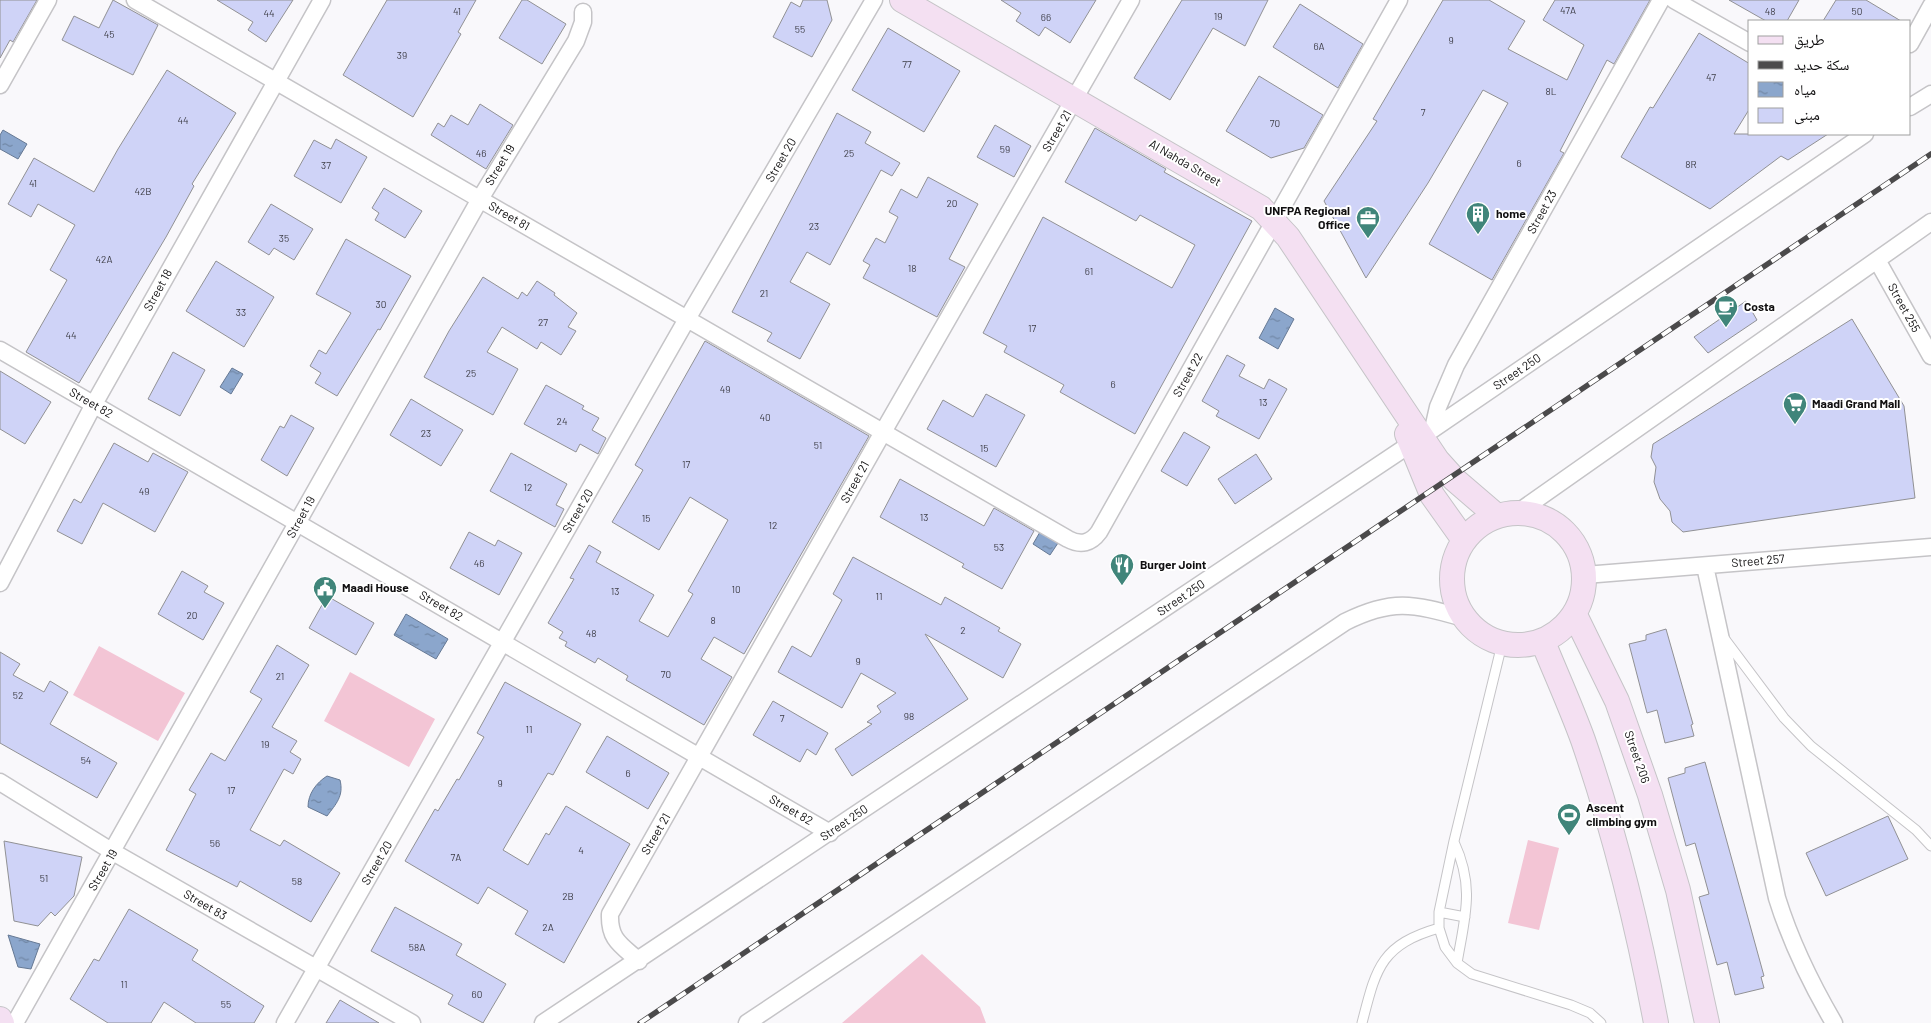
<svg xmlns="http://www.w3.org/2000/svg" width="1931" height="1023" font-family="Barlow,'Noto Naskh Arabic',sans-serif">
  <defs>
    <pattern id="water-ripples" width="26" height="14" patternUnits="userSpaceOnUse" patternTransform="scale(1.25)"><rect width="26" height="14" fill="#8ba6cc"/><path d="M2 4q2-2 4 0t4 0M15 11q2-2 4 0t4 0" fill="none" stroke="#7086a4"/></pattern>
  </defs>
  <rect width="100%" height="100%" fill="#f9f8fb"/>
  <path fill="#f3c5d5" d="M99,646l86,47 -27,48 -85,-46z
    M350,672l85,47 -26,48 -85,-46z
    M1528,840l31,8 -20,82 -31,-7z
    M922,954l58,53 6,16h-144z"/>
  <path fill="url(#water-ripples)" stroke="#667994" d="M3,130l24,14 -9,15 -18,-10v-14z
    M1275,308l19,11 -16,30 -19,-11z
    M232,368l11,6 -12,20 -11,-7z
    M1040,532l18,11 -8,12 -17,-11z
    M406,614l42,25 -12,20 -42,-24z
    M327,776l13,4c4,16 -4,24 -13,36l-19,-9c0,-13 8,-24 19,-31z
    M8,935l32,9 -9,25 -13,-2z"/>
  <path fill="#cfd3f7" stroke="#919194" d="M0,0h37l-24,42 -3,-2 -10,18z
    M113,0l45,25 -25,50 -71,-35 12,-24 25,12z
    M217,0h76l-27,42 -18,-12 5,-8z
    M387,0h89l-18,32 3,2 -48,83 -70,-42z
    M522,0h5l39,24 -24,40 -43,-26z
    M803,0h24l5,20 -20,37 -39,-20 18,-35 9,5z
    M1001,0h95l-26,43 -25,-16 -6,9 -23,-15 5,-8z
    M1182,0h86l-23,46 -32,-18 -43,72 -36,-22z
    M1443,0h46l36,21 -17,28 59,31 17,-35 -41,-25 12,-20h95l-36,64 -7,-4 -47,91 4,2 -72,127 -63,-36 79,-141 -25,-13 -55,93 -62,95 -42,-77 53,-80 -4,-2z
    M1729,0h70l-12,21h-21z
    M1836,0h30l35,21h-78z
    M1300,4l63,40 -25,44 -65,-41z
    M888,28l72,43 -36,61 -72,-42z
    M1699,33l51,31v44l-16,26h94l-40,26 -7,-4 -71,53 -89,-52 29,-50 3,1z
    M167,70l69,43 -44,71 2,2 -28,51 -87,146 -53,-31 41,-72 -17,-10 25,-45 -37,-21 -7,13 -23,-13 26,-46 60,34 24,-43z
    M1259,76l64,39 -19,33 -33,10 -45,-27z
    M480,104l33,21 -27,44 -55,-34 7,-12 6,4 7,-12 17,10z
    M837,113l34,19 -6,11 35,20 -8,13 -11,-6 -51,95 -23,-13 -17,30 40,22 -30,55 -33,-18 5,-8 -40,-21z
    M995,125l36,21 -17,31 -37,-20z
    M1095,128l71,41 -2,3 88,49 -117,213 -75,-42 4,-7 -60,-33 3,-6 -24,-13 60,-116 129,71 23,-43 -55,-30 -4,6 -71,-39z
    M336,139l31,18 -26,46 -47,-27 20,-36 17,9z
    M928,177l50,27 -29,55 16,8 -28,50 -74,-39 7,-13 -7,-4 13,-23 9,5 13,-26 -9,-5 12,-23 16,9z
    M384,188l38,23 -17,27 -30,-18 4,-7 -7,-5z
    M271,204l42,25 -19,31 -20,-12 -5,7 -21,-13z
    M346,239l65,37 -31,54 -2,-1 -41,67 -22,-13 6,-10 -11,-7 9,-16 7,4 25,-41 -35,-19z
    M216,261l58,36 -30,50 -58,-36z
    M483,277l35,22 4,-7 5,4 10,-15 18,12 -1,2 23,18 -9,14 8,4 -15,24 -20,-13 -4,7 -35,-22 -15,25 31,17 -25,46 -69,-38 25,-46z
    M1746,301l11,19 -49,33 -14,-16z
    M1852,319l52,87 11,92 -232,34 -11,-10 -2,-11 -10,-12 -6,-17 2,-15 -5,-10 2,-13z
    M705,341l164,95 -125,218 -30,-17 -13,22 31,18 -28,48 -78,-45 2,-4 -30,-18 -3,5 -30,-17 2,-4 -8,-4 4,-6 -15,-9 26,-44 -4,-1 19,-33 12,7 -5,10 58,33 -15,26 29,16 25,-43 -5,-3 40,-71 -38,-23 -31,53 -47,-28 31,-52 -8,-5z
    M173,352l32,18 -25,46 -32,-17z
    M1227,355l18,10 -6,11 25,13 5,-10 18,10 -28,50 -43,-23 3,-5 -17,-10z
    M0,371l51,31 -26,42 -25,-15z
    M546,385l38,21 -2,3 17,9 -7,12 14,8 -8,16 -18,-10 -4,8 -52,-28z
    M986,394l39,21 -29,52 -69,-38 16,-29 30,17z
    M411,399l52,31 -22,36 -51,-31z
    M291,415l23,13 -27,48 -26,-16 19,-34 4,2z
    M1184,432l26,15 -23,39 -26,-15z
    M114,443l34,19 5,-9 35,19 -33,60 -52,-29 -21,41 -25,-13 17,-32 7,4z
    M511,453l56,31 -11,21 8,4 -9,18 -65,-36z
    M1256,454l16,25 -37,25 -17,-25z
    M900,479l84,47 10,-18 40,23 -32,58 -40,-22 2,-3 -84,-47z
    M469,532l26,14 3,-6 24,13 -23,42 -49,-27z
    M853,557l88,48 4,-8 55,31 -2,3 23,13 -18,34 -78,-44 43,65 -116,77 -17,-27 37,-25 -5,-2 14,-10 -4,-6 19,-13 -35,-20 -19,35 -64,-36 14,-26 19,11 31,-57 -9,-6z
    M182,571l26,15 -4,6 20,11 -21,37 -45,-26z
    M327,596l47,27 -18,32 -47,-27z
    M1666,629l27,95 -2,1 3,11 -29,7 -8,-33 -10,3 -18,-69 17,-4v-5z
    M277,645l32,20 -37,62 25,14 -7,11 11,7 -8,15 -9,-5 -34,61 30,16 4,-6 56,33 -29,49 -71,-41 -3,6 -71,-37 30,-56 -7,-4 22,-37 14,8 37,-62 -12,-7z
    M0,652l20,12 -7,11 31,17 6,-11 18,11 -18,32 67,39 -20,35 -97,-55z
    M505,682l76,42 -28,51 -5,-2 -45,77 25,15 18,-32 3,2 17,-29 64,38 -66,119 -49,-29 13,-23 -40,-24 -10,17 -73,-43 30,-52 3,2 19,-32 2,1 25,-43 -7,-4z
    M773,701l55,32 -12,22 -9,-6 -7,13 -47,-27z
    M607,736l62,37 -21,36 -62,-37z
    M1705,762l59,214 -3,1 3,11 -29,7 -8,-33 -10,3 -18,-68 10,-3 -14,-51 -9,3 -18,-68 17,-5v-5z
    M1888,816l20,43 -82,37 -20,-43z
    M4,841l78,16 -8,39 -19,20 -4,-4 -13,14 -24,-5z
    M395,907l67,37 -6,11 50,29 -23,39 -35,-19 5,-9 -82,-44z
    M129,909l69,41 -6,10 72,46 -10,17h-58l-32,-21 -13,21h-43l-38,-24 24,-40 5,2z
    M340,1000l39,23h-53z"/>
  <g fill="none" stroke-linecap="round" stroke-linejoin="round">
    <g stroke="#c5c4c7" stroke-width="11">
      <path id="lane" d="M1724,638l60,80 27,28 105,84 15,16
        M1502,644l-48,197 -15,71v16l6,19 12,16 15,11 99,31 19,8 11,10
        M1454,842c21,45 11,74 3,121
        M1439,912l26,5
        M1362,1023c14,-54 18,-78 77,-95"/>
    </g>
    <g stroke="#c5c4c7" stroke-width="19">
      <path id="street" d="M135,0l933,539c13,7 23,4 31,-7l300,-532
        M1674,0l76,43
        M1910,44l21,-38
        M0,85l48,-85
        M1910,107l21,-13
        M1877,260l54,96
        M0,350l830,483
        M1433,429l5,-22 18,-42 205,-365
        M1517,513l414,-291
        M1705,566l72,332c14,45 33,84 57,125
        M1585,575l346,-28
        M0,583l94,-179 228,-404
        M0,782l113,70 299,171
        M639,961c-18,-16 -30,-21 -29,-47l273,-482 248,-432
        M15,1023l465,-824 96,-158 7,-19v-10
        M285,1023l402,-704 187,-319
        M543,1023l890,-594 432,-295
        M747,1023l598,-401c48,-24 68,-18 119,-4"/>
    </g>
    <g stroke="#c5c4c7" stroke-width="26">
      <path id="secondary" d="M902,0l359,208 27,29 149,223 18,20 42,36
        M1407,434l25,61 32,45
        M1452 579a66 66 0 1 1 132 0a66 66 0 1 1-132 0Z
        M1575,615l42,86 33,94 28,95 29,133
        M1543,642c13,32 28,65 40,98 32,93 55,187 73,283
        M0,1019l2,4"/>
    </g>
    <use href="#lane" stroke="#fff" stroke-width="9"/>
    <use href="#street" stroke="#fff" stroke-width="16"/>
    <use href="#secondary" stroke="#f4e0f2" stroke-width="24"/>
    <g stroke="#4b4a4b" stroke-width="5.5">
      <path id="rail" d="M640,1023l1291,-869"/>
    </g>
    <use href="#rail" stroke="#fff" stroke-width="4" stroke-dasharray="11" stroke-linecap="butt"/>
  </g>
  <defs>
    <g id="building-pin" transform="scale(1.25)"><path d="M0 17L-7.5 6A9.5 9.5 0 1 1 7.5 6Z" fill="#40857a" stroke="#fff"/><path d="M-4-6H4V6H1V3H-1V6H-4ZM-2.5-4.3h1.7v1.8h-1.7ZM.8-4.3h1.7v1.8H.8ZM-2.5-1h1.7V.8h-1.7ZM.8-1h1.7V.8H.8Z" fill="#fff"/></g>
    <g id="office-pin" transform="scale(1.25)"><path d="M0 17L-7.5 6A9.5 9.5 0 1 1 7.5 6Z" fill="#40857a" stroke="#fff"/><path d="M-6-3h4V-5.5h4V-3h4V5H-6ZM-1-4.5V-3h2v-1.5ZM-6 0V1H6V0Z" fill="#fff"/></g>
    <g id="cafe-pin" transform="scale(1.25)"><path d="M0 17L-7.5 6A9.5 9.5 0 1 1 7.5 6Z" fill="#40857a" stroke="#fff"/><path d="M-5.5-4.5H6V0H3Q3 3.5 0 3.5H-2.5Q-5.5 3.5-5.5 0ZM3-3.2v2h1.7v-2ZM-6 4.5H4V6H-6Z" fill="#fff"/></g>
    <g id="supermarket-pin" transform="scale(1.25)"><path d="M0 17L-7.5 6A9.5 9.5 0 1 1 7.5 6Z" fill="#40857a" stroke="#fff"/><path d="M-6-5.5h2.5l.6 2H6L4.5 2H-2.5L-4.4-4H-6ZM-1.5 3.2a1.3 1.3 0 1 0 .1 0ZM3 3.2a1.3 1.3 0 1 0 .1 0Z" fill="#fff"/></g>
    <g id="restaurant-pin" transform="scale(1.25)"><path d="M0 17L-7.5 6A9.5 9.5 0 1 1 7.5 6Z" fill="#40857a" stroke="#fff"/><path d="M-5-6h1v4h1v-4h1v4h1v-4h1v5L-1.5 .5V6h-2V.5L-5-1ZM5-6V6H3V1.5H1.5Q1.5-4 5-6Z" fill="#fff"/></g>
    <g id="civic-pin" transform="scale(1.25)"><path d="M0 17L-7.5 6A9.5 9.5 0 1 1 7.5 6Z" fill="#40857a" stroke="#fff"/><path d="M-.6-6.5H3V-4.5H.6V-3L4-1V1h2V6H-6V1h2V-1L-.6-3ZM-1.2 2.5V6h2.4V2.5Z" fill="#fff"/></g>
    <g id="stadium-pin" transform="scale(1.25)"><path d="M0 17L-7.5 6A9.5 9.5 0 1 1 7.5 6Z" fill="#40857a" stroke="#fff"/><path d="M0-5a6.5 5 0 1 0 0 10a6.5 5 0 1 0 0-10ZM-3.5-1.8h7v3.6h-7Z" fill="#fff"/></g>
  </defs>
  <g fill-rule="evenodd">
    <use href="#building-pin" x="1478" y="214"/>
    <use href="#office-pin" x="1368" y="218"/>
    <use href="#cafe-pin" x="1726" y="307"/>
    <use href="#supermarket-pin" x="1795" y="404"/>
    <use href="#restaurant-pin" x="1122" y="565"/>
    <use href="#civic-pin" x="325" y="588"/>
    <use href="#stadium-pin" x="1569" y="815"/>
  </g>
  <g text-anchor="middle" stroke-width="4" stroke-linejoin="round" paint-order="stroke">
    <g font-size="10" fill="#40404a">
      <text x="1568" y="14">47A</text>
      <text x="457" y="15">41</text>
      <text x="1770" y="15">48</text>
      <text x="1857" y="15">50</text>
      <text x="269" y="17">44</text>
      <text x="1218" y="20">19</text>
      <text x="1046" y="21">66</text>
      <text x="800" y="33">55</text>
      <text x="109" y="38">45</text>
      <text x="1451" y="44">9</text>
      <text x="1319" y="50">6A</text>
      <text x="402" y="59">39</text>
      <text x="907" y="68">77</text>
      <text x="1711" y="81">47</text>
      <text x="1551" y="95">8L</text>
      <text x="1423" y="116">7</text>
      <text x="183" y="124">44</text>
      <text x="1275" y="127">70</text>
      <text x="1005" y="153">59</text>
      <text x="481" y="157">46</text>
      <text x="849" y="157">25</text>
      <text x="1519" y="167">6</text>
      <text x="1691" y="168">8R</text>
      <text x="326" y="169">37</text>
      <text x="33" y="187">41</text>
      <text x="143" y="195">42B</text>
      <text x="952" y="207">20</text>
      <text x="814" y="230">23</text>
      <text x="284" y="242">35</text>
      <text x="104" y="263">42A</text>
      <text x="912" y="272">18</text>
      <text x="1089" y="275">61</text>
      <text x="764" y="297">21</text>
      <text x="381" y="308">30</text>
      <text x="241" y="316">33</text>
      <text x="543" y="326">27</text>
      <text x="1032" y="332">17</text>
      <text x="71" y="339">44</text>
      <text x="471" y="377">25</text>
      <text x="1113" y="388">6</text>
      <text x="725" y="393">49</text>
      <text x="1263" y="406">13</text>
      <text x="765" y="421">40</text>
      <text x="562" y="425">24</text>
      <text x="426" y="437">23</text>
      <text x="818" y="449">51</text>
      <text x="984" y="452">15</text>
      <text x="686" y="468">17</text>
      <text x="528" y="491">12</text>
      <text x="144" y="495">49</text>
      <text x="924" y="521">13</text>
      <text x="646" y="522">15</text>
      <text x="773" y="529">12</text>
      <text x="999" y="551">53</text>
      <text x="479" y="567">46</text>
      <text x="736" y="593">10</text>
      <text x="615" y="595">13</text>
      <text x="879" y="600">11</text>
      <text x="192" y="619">20</text>
      <text x="713" y="624">8</text>
      <text x="963" y="634">2</text>
      <text x="591" y="637">48</text>
      <text x="858" y="665">9</text>
      <text x="666" y="678">70</text>
      <text x="280" y="680">21</text>
      <text x="18" y="699">52</text>
      <text x="909" y="720">98</text>
      <text x="782" y="722">7</text>
      <text x="529" y="733">11</text>
      <text x="265" y="748">19</text>
      <text x="86" y="764">54</text>
      <text x="628" y="777">6</text>
      <text x="500" y="787">9</text>
      <text x="231" y="794">17</text>
      <text x="215" y="847">56</text>
      <text x="581" y="854">4</text>
      <text x="456" y="861">7A</text>
      <text x="44" y="882">51</text>
      <text x="297" y="885">58</text>
      <text x="568" y="900">2B</text>
      <text x="548" y="931">2A</text>
      <text x="417" y="951">58A</text>
      <text x="124" y="988">11</text>
      <text x="477" y="998">60</text>
      <text x="226" y="1008">55</text>
    </g>
    <g font-size="12" fill="#100f10" stroke="#fff">
      <text transform="translate(1057 131) rotate(-60)" y="4">Street 21</text>
      <text transform="translate(781 160) rotate(-60)" y="4">Street 20</text>
      <text transform="translate(1185 163) rotate(30)" y="4">Al Nahda Street</text>
      <text transform="translate(500 165) rotate(-59)" y="4">Street 19</text>
      <text transform="translate(1542 212) rotate(-61)" y="4">Street 23</text>
      <text transform="translate(509 216) rotate(30)" y="4">Street 81</text>
      <text transform="translate(158 290) rotate(-61)" y="4">Street 18</text>
      <text transform="translate(1904 308) rotate(61)" y="4">Street 255</text>
      <text transform="translate(1517 372) rotate(-34)" y="4">Street 250</text>
      <text transform="translate(1188 375) rotate(-61)" y="4">Street 22</text>
      <text transform="translate(91 403) rotate(30)" y="4">Street 82</text>
      <text transform="translate(855 482) rotate(-61)" y="4">Street 21</text>
      <text transform="translate(578 511) rotate(-60)" y="4">Street 20</text>
      <text transform="translate(301 517) rotate(-61)" y="4">Street 19</text>
      <text transform="translate(1758 561) rotate(-5)" y="4">Street 257</text>
      <text transform="translate(1181 598) rotate(-34)" y="4">Street 250</text>
      <text transform="translate(441 606) rotate(30)" y="4">Street 82</text>
      <text transform="translate(1637 757) rotate(71)" y="4">Street 206</text>
      <text transform="translate(791 810) rotate(30)" y="4">Street 82</text>
      <text transform="translate(844 823) rotate(-34)" y="4">Street 250</text>
      <text transform="translate(656 834) rotate(-60)" y="4">Street 21</text>
      <text transform="translate(377 863) rotate(-60)" y="4">Street 20</text>
      <text transform="translate(103 870) rotate(-60)" y="4">Street 19</text>
      <text transform="translate(205 905) rotate(30)" y="4">Street 83</text>
    </g>
    <g font-size="12" font-weight="bold" fill="#100f10" stroke="#fff" text-anchor="start">
      <text x="1350" y="215" text-anchor="end">UNFPA Regional<tspan x="1350" dy="14">Office</tspan></text>
      <text x="1496" y="218">home</text>
      <text x="1744" y="311">Costa</text>
      <text x="1812" y="408">Maadi Grand Mall</text>
      <text x="1140" y="569">Burger Joint</text>
      <text x="342" y="592">Maadi House</text>
      <text x="1586" y="812">Ascent<tspan x="1586" dy="14">climbing gym</tspan></text>
    </g>
  </g>
  <rect x="1748" y="20" width="162" height="115" fill="#ffffff" stroke="#9f9f9f"/>
  <rect x="1758" y="36" width="25" height="8" fill="#f4e0f2" stroke="#9f9f9f"/>
  <text x="1794" y="45" font-size="15" fill="#100f10">طريق</text>
  <rect x="1758" y="61" width="25" height="8" fill="#4b4a4b" stroke="#9f9f9f"/>
  <text x="1794" y="70" font-size="15" fill="#100f10">سكة حديد</text>
  <rect x="1758" y="82" width="25" height="15" fill="url(#water-ripples)" stroke="#9f9f9f"/>
  <text x="1794" y="95" font-size="15" fill="#100f10">مياه</text>
  <rect x="1758" y="108" width="25" height="15" fill="#cfd3f7" stroke="#9f9f9f"/>
  <text x="1794" y="120" font-size="15" fill="#100f10">مبنى</text>
</svg>
